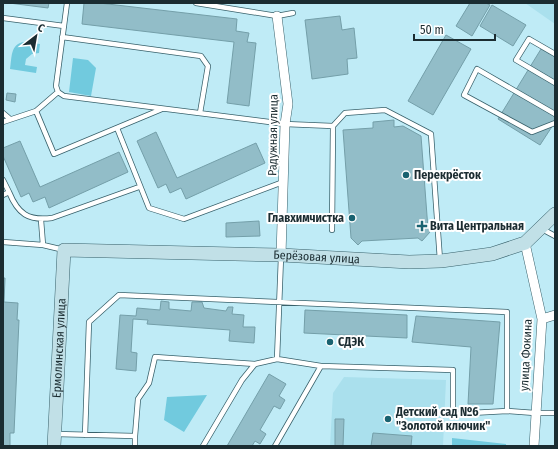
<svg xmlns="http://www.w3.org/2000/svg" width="558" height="449" font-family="'Fira Sans Condensed',sans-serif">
  <rect width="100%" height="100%" fill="#bfebf6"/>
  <path fill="#aae0ed" d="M525,3h30v21z
    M344,377l102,3 -3,66h-113l3,-53z"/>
  <path fill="#71cade" d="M24,42l16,2 -1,9 -7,1 -6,5 -1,6 12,2 -1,6 -26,-4c2,-11 0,-25 14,-27z
    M73,58l15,2 8,8 -5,28 -22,-4z
    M207,395l-23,37 -20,-12 3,-23z
    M452,438l54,6v2h-54z"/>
  <path fill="#92bdc8" stroke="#749fa9" d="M9,3h40l-1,5z
    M84,3h15l138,16 -1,12 13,2 -2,9 9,1 -7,63 -22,-3 7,-61 -152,-18z
    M470,3h16l4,2 -18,31 -16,-10z
    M492,5l34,20 -13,21 -33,-20z
    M340,16l2,14 12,-2 3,30 -10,1 1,15 -36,5 -7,-59z
    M446,35l25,14 -38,66 -25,-14z
    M541,49l14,8v65l-15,23 -42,-26z
    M7,93l9,1 -1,8 -9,-2z
    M394,120v7l9,-1 18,10 7,93 2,3 -8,9 -4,-3 -56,3 -4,4 -7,-7 -8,-108 30,-2v-6z
    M156,132l21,46 79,-35 9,20 -79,36 -5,-11 -11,5 -4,-9 -8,4 -21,-47z
    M20,141l20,46 79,-35 9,20 -79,36 -4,-11 -12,5 -4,-9 -8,4 -18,-41v-8z
    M259,221l1,15 -34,1v-14z
    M3,278h2l-1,24 14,1 -1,17h2l-5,113h-4v13h-7z
    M161,301l8,1v7l22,2 1,-9h10l2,6 22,3 2,-4h5l-1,7 12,1 -1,12h12l-1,16 -25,-2 1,-11 -83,-6 1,-4 -15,-1 -2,33 6,1 -1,18 -20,-2 4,-54 16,1 1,-8 23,2z
    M305,310l102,5v23l-103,-5z
    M416,316l84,6 -7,82h-25l3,-57 -59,-5z
    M269,374l17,10 -7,12 6,4 -5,9 -6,-3 -14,24 6,4 -6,10 -5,-3 -3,5h-25z
    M335,419h9l-1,27h-8z
    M373,433l39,3 -1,10h-40z"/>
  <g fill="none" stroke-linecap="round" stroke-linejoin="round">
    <g stroke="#38616b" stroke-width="6">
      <path id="lane" d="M67,3l-11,83 2,6 6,4 221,28 48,2 12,-13 40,-3 46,24 9,126
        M196,3l81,13 16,-3
        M3,18l61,8
        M62,37l139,19 7,10 -8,47
        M555,54l-26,-15 -13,21 39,23
        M36,111l22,-19
        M3,113l7,6
        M555,114l-78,-45 -13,26 68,37 23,-9
        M3,122l33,-11 18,43 108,-45
        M117,128l32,80 35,11 99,-37
        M3,180l6,12 -6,3
        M9,192c9,22 19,29 43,26l87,-31
        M41,220l2,25 21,5
        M542,229l13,7
        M332,230l1,-104
        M3,242l40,3
        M321,366l132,4v44l54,-3 28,2h20
        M56,434l79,2v10
        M85,435l4,-113 30,-27 388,17v99
        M135,436l3,-37 11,-16 6,-26 100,7
        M203,446l39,-66 13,-16 22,-5
        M275,446l46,-80 -44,-7 4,-102"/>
    </g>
    <g stroke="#38616b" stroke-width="10">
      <path id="street" d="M277,16l11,88 -3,20 -4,131
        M525,243l17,76 -8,127
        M542,319l13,-4"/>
    </g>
    <g stroke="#38616b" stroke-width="14">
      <g id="secondary">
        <path id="s1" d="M54,446l10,-196 217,5 128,7 32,-1 51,-7 33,-11 30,-29"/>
      </g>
    </g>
    <use href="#lane" stroke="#fff" stroke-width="4.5"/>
    <use href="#street" stroke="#fff" stroke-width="9"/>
    <use href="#secondary" stroke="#c1e0e7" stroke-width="13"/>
  </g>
  <g fill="#196270" stroke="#fff" stroke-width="1.5">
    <circle cx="406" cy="175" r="4"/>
    <circle cx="352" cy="218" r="4"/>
    <path d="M420 220h4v4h4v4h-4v4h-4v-4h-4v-4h4z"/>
    <circle cx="330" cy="342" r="4"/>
    <circle cx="388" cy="419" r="4"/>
  </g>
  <g text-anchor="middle" stroke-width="4" stroke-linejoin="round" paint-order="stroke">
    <g font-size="12" fill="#1b2c31" stroke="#fff">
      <text transform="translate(273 135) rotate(-89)" y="4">Радужная улица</text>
      <text dy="4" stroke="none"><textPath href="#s1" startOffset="449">Берёзовая улица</textPath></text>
      <text dy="4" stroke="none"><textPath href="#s1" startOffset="98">Ермолинская улица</textPath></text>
      <text transform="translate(526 355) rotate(-87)" y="4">улица Фокина</text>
    </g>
    <g font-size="12" font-weight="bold" fill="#1b2c31" stroke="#fff" text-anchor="start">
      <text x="414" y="179">Перекрёсток</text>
      <text x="344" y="222" text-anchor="end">Главхимчистка</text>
      <text x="430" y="230">Вита Центральная</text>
      <text x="338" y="346">СДЭК</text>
      <text x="396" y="416">Детский сад №6<tspan x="396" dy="14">"Золотой ключик"</tspan></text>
    </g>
  </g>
  <rect width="558" height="449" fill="none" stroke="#1b2c31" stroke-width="8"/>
  <g transform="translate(36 36) rotate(31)" stroke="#ffffff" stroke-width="3" paint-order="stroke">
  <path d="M0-3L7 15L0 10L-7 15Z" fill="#1b2c31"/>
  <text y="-6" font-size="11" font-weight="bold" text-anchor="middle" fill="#1b2c31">С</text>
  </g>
  <path d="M414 34v6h81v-6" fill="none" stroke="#1b2c31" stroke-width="2"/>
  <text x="420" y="34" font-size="12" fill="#1b2c31" stroke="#ffffff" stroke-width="3" paint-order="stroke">50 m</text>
</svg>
